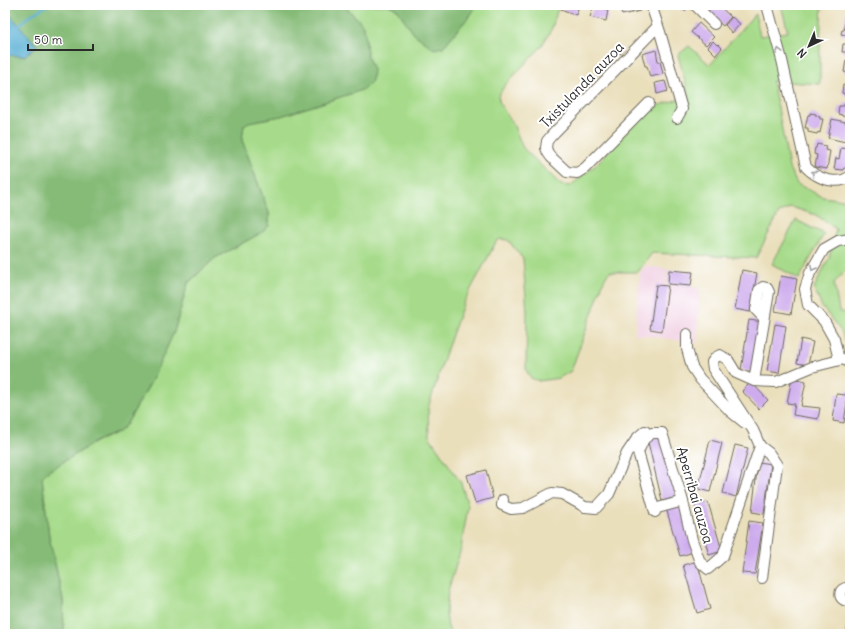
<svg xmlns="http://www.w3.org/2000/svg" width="855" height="639" font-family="Delius,sans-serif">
  <rect width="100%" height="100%" fill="#fff"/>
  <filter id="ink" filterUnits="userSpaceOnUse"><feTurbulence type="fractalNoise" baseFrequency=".025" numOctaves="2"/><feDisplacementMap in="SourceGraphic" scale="8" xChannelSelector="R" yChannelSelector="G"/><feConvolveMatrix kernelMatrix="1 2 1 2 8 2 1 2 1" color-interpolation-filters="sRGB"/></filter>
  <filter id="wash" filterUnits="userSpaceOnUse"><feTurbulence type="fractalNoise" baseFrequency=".012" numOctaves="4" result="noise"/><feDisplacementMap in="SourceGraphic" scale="16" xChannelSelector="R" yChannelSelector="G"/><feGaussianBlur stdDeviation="0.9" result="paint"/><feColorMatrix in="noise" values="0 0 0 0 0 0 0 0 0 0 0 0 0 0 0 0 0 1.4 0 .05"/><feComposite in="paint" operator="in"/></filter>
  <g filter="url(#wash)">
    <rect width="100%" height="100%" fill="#eadfbb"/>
    <path fill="#f1d0e3" d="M645,266l22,3 -1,16 34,3 -3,55 -62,-9 5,-61z"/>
    <path fill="#a7db8b" stroke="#69835b" d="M343,5h46l8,4 17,25 29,13 29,-34 4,-8h83l-7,23 -11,19 -36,38 -7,11 2,8 13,20 10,24 38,37 9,1 28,-23 49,-54 42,-13 -11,-41 11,-9 21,19 45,-51 5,22 28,-4 -7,-27h41l-2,39v40l-48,-3 7,32 10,55 8,16 26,13 27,4v65l-16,17 5,28 11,3v39l-9,-22 -19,-24 -8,-19 15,-30 7,-29 -20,-14 -25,-8 -12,6 -23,45 -104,-5 -14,19h-29l-5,8 -33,91 -12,7 -20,3 -8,-3 -5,-8 1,-58 -4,-53 -15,-19 -8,-1 -4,3 -33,62 -17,48 -18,56 1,28 32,47 7,23 -7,43 -13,42 -2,23 2,13 3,7h-387l-1,-34 -14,-64 -7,-59 5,-5 50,-31 21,-9 8,-7 25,-43 23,-50 14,-49 27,-25 46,-25 8,-7v-13l-27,-73 2,-15 4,-3 33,-6 72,-23 11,-4 9,-19 -6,-15 -2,-24 -4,-9z
      M796,220l28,14 -25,45 -27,-15z"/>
    <path fill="#85bb77" stroke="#587351" d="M5,5h338l18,17 4,9 2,24 6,15 -1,11 -8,8 -11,4 -72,23 -32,6 -5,3 -2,15 27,73v13l-8,7 -46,25 -27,25 -14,49 -23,50 -25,43 -8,7 -21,9 -50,31 -5,5 7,59 14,64 1,34h-59v-579l19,1 13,-10 -27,-31 -5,6z
      M389,5h87l-4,8 -29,34 -9,2 -20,-15 -17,-25z"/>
    <path fill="#57afd4" stroke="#416d80" d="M10,15l27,31 -13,10 -19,-1v-34z"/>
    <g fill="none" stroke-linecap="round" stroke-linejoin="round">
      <path stroke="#57afd4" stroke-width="2.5" d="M18,27l11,-11 19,-11"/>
    </g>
    <g id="blocks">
      <path fill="#cdabed" d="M562,5h17l-3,10 -15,-6z
        M621,5h17l2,6 -18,4 -2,-6 2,-1z
        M674,5h15l-4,6z
        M714,5h4l13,12 -8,9 -16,-14z
        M595,6l13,4 -2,11 -16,-4 3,-9h1z
        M847,10h3v26l-9,-2 1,-4h2l1,-2h-1z
        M732,17l8,7 -8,9 -7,-8z
        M699,23l15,14 -8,8 -15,-13z
        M849,38h1v16h-4l1,-2h-5l1,-8h5z
        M713,41l4,4 1,-1 4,4 -6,7 -8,-8z
        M619,47l4,4 -3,3 -4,-4z
        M656,50l2,12 2,-1 3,13 -13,3 -3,-11h-2l-3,-12z
        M846,60h4v15l-2,-1v-1l-4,-1z
        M848,80h2v16h-5v-2l-3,-1 1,-8 4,1z
        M665,81l3,10 -11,3 -2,-11z
        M845,102l5,1v11l-1,-1 -1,4 -6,-1v-1l-4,-1 1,-8h5z
        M810,113l6,1v2l4,1v2h3l-3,14 -2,-1 -1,2 -9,-2v-4h-3l3,-13h2z
        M832,119l18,4v20l-22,-5z
        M817,144l9,2 -1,4 5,1 -3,18 -12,-2 2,-12 -3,-1 1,-6h1z
        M841,148l9,1v11l-1,8h-5l-1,2 -9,-1 2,-11 3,1z
        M669,270l24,2 -2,14 -23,-2z
        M742,270l15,3 -7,39 -15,-3z
        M781,276l16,3 -6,35 -16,-3z
        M656,285l12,1 -6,45 -12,-2z
        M749,320l14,2 -8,50 -14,-2z
        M775,324l11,2 -7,47 -12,-2z
        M801,339l12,3 -5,23 -11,-2z
        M792,378l14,3 -5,25 19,2 -2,11 -25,-4 2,-11 -8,-1z
        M751,382l17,18 -9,9 -17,-18z
        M847,390l3,1v11h-3l-3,21 -11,-2 3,-27 10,1z
        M662,435l15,62 -15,4 -15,-63z
        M710,440l12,3 -12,49 -12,-3z
        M735,445l13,3 -12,49 -13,-4z
        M758,462l13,2 -7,50 -12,-2z
        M486,470l7,28 -18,5 -8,-28z
        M708,502l14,49 -13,4 -14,-50z
        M681,504l13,48 -14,4 -14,-48z
        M749,521l14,2 -8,51 -13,-1z
        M697,561l13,48 -13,4 -14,-48z
        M849,618h1v16h-4z"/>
    </g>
  </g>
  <g filter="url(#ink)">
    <use href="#blocks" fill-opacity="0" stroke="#6e6a5d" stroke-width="1"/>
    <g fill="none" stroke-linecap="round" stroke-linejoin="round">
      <g stroke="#6e6a5d" stroke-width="12">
        <path id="minor" d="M651,5l9,27 22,77 -5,9
          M695,5l19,19
          M767,5l15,55 24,107c3,3 6,6 10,8 10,6 25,9 34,1
          M649,103l-64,65 -8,5 -10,-1 -16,-15 -3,-4 -2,-5 1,-7 5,-6 106,-109
          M687,334v15l5,18 8,12 30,32 15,12
          M839,360l-5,-21 -10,-18 -16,-16 -3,-16 5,-16 14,-24 14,-8 12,-2
          M754,381l15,-89 -2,-4 -4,-1 -4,3 -3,20 8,8
          M760,446l9,7 8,12 -15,113
          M503,500l-1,5 9,4 12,-1 29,-15 10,1 23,13 11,1 13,-14 18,-41 11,-16 7,-6
          M654,509l29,-8
          M655,512l-17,-60 6,-13 8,-6h10l20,65 10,42 8,22 8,7 15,-13 37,-110 -7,-16 -40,-61 -1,-7 4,-5 4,-2 8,5 8,13 18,8 22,1 36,-15 32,-8 6,5
          M850,588c-13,-2 -13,14 0,13"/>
      </g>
      <use href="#minor" stroke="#fff" stroke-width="10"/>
    </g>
    <defs><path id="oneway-chevron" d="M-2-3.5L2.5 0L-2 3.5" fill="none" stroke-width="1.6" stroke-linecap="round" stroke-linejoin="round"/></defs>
    <g stroke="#a0a0a0">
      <use href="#oneway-chevron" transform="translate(779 51) rotate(-105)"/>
      <use href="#oneway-chevron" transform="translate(814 173) rotate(-146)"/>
      <use href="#oneway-chevron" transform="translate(813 268) rotate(119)"/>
    </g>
  </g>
  <g text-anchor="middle" stroke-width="4" stroke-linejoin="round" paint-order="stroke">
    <g font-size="14" fill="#2b2b2b" stroke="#fff">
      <text transform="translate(582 85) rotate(-46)" y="5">Txistulanda auzoa</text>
      <text transform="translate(695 495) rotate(74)" y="5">Aperribai auzoa</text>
    </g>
  </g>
  <rect width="855" height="639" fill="none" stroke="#fff" stroke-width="20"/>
  <g transform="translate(809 46) rotate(224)" stroke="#ffffff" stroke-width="3" paint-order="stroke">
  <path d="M0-3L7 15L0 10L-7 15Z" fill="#2b2b2b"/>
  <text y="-6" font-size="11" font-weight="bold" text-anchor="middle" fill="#2b2b2b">N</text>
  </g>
  <path d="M28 44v6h65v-6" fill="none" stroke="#2b2b2b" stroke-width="2"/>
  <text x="34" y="44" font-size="12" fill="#2b2b2b" stroke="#ffffff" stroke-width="3" paint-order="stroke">50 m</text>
</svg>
